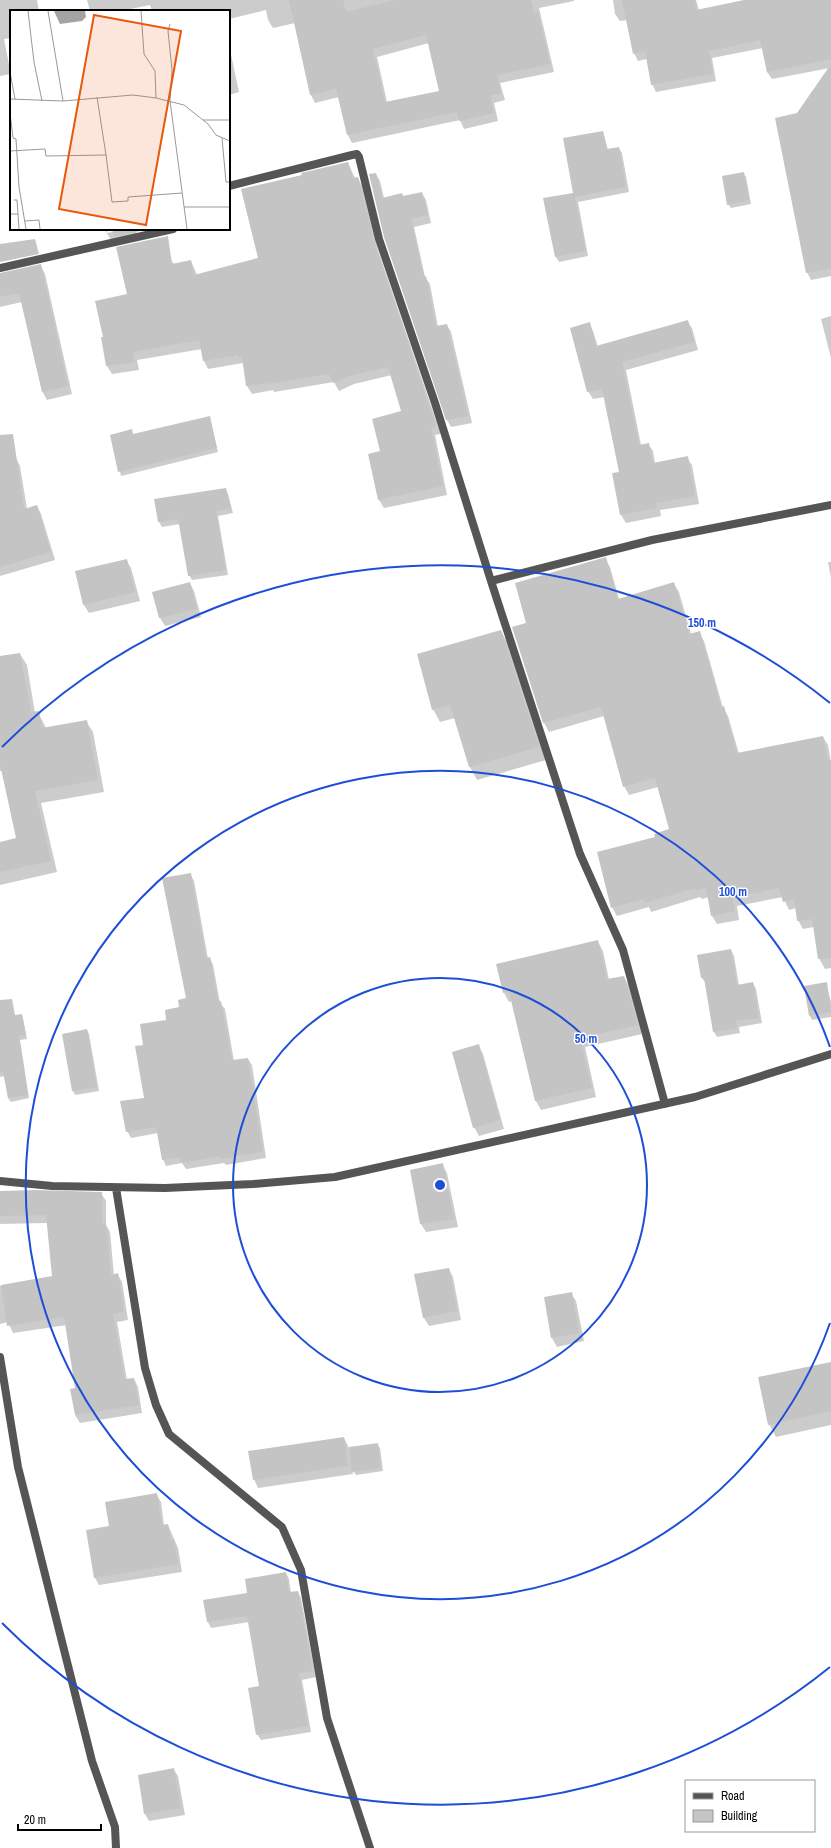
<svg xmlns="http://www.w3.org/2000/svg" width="831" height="1848" font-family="'Archivo Narrow',sans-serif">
  <rect width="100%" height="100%" fill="#fff"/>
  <path fill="#0003" fill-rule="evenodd" d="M0,0h37l2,11h-28v27l-7,1 7,35 -11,2z
    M87,0h487v1l-35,7 15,64 -54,11 5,17 -11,3 4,18 -34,8 -4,-9 -108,23 -4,-8 -9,-38 -24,6 -4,-8 -16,-72 -22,5 -5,-8 -2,-10 -37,9v-8h-77l-2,-6 -29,6h-31zM429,43l11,49 -53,10 -10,-45z
    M613,0h83l3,10 50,-10h82v276l-20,4 -4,-8 -10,-158 33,-46 -58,11 -5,-7 -4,-24 -51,10 4,23 -60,11 -4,-8 -5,-25 -9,2 -4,-8 -7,-33 -7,1 -5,-7z
    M229,45l10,47 -10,3z
    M603,132l5,18 11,-2 3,5 7,39 -51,10 10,54 -29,6 -3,-5 18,-63z
    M348,163l7,15h3l4,8 16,64 62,182v2l-5,1 12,60 -63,13 -5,-8 -10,-46 13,-2 21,-40 -11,-37 -38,9 -15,7 -5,-9 -60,10 -1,-2 -21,4 -5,-8 -4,-23 -35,6 -4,-8 -2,-12 -65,11 2,10 -27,4 -5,-8 -5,-28h2l24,-44 42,-35 4,5 17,-3 6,14 62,-16 44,-84z
    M743,173l3,4 5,27 -20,4 -3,-4z
    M376,174l4,7 4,17 19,-1 19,-4 4,7 5,23 -17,4 11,50 5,7 8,43 9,-2 4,7 21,91 -21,4 -4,-7 -62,-183z
    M105,229h10l-8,2v2l10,-2v-2h19l2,12 -27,-1 -5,-8z
    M41,266l4,8 27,120 -25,6 -5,-9 -20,-89 -22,5v-32z
    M831,316v42l-10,-39z
    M687,321l5,7 6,22 -72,20 15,75 7,-1 5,7 2,12 32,-5 5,7 7,39 -39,6 1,6 -35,7 -5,-8 -8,-41 7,-1 -15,-76 -12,2 -5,-8 1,-68 4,8 5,16z
    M209,417l9,35 -97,24 -10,-41 20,-4 2,4z
    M16,458l4,8 7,43 10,-3 4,8 14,46 -55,16v-115z
    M225,489l3,5 5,19 -15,3 10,59 -36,5 -3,-5 -9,-51 -18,3 -3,-5 -3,-22z
    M605,559l5,8 9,32 55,-15 5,8 12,42 8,-2 5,9 19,67 5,8 11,38 84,-17 5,8 3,17v206l-6,1 -5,-9 -6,-33 -11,2 -5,-9 -2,-12 -7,2 -6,-13 -46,9 2,14 -22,4 -5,-8 -3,-19 -7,2 -2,-2 -49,15 -2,-5 -32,9 -5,-9 44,-69 14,-8 -12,-43 -29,8 -5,-9 -20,-70 -55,16 -5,-9 -31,-95 14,-5z
    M126,560l5,8 9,33 -51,12 -5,-8 -8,-33z
    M828,562h3v16z
    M190,583l4,8 7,26 -36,9 -5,-8z
    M501,631l7,13 38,116 -69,20 -7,-13 -15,-49 -15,4 -7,-13z
    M20,654l7,11 8,48 3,-1 8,16 40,-7 7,11 11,60 -63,11 16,69 -57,13v-42l18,-4 -16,-68h-2v-114z
    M190,874l4,7 14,78 2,-1 3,7 7,38 5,6 9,52 14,-2 4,6 14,93 -40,7 -2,-2 -38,6 -4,-6 -16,3 -3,-7 -5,-26 -27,5 -4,-7 18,-33v-53l42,-46z
    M598,942l5,9 6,29 15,-3 5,9 13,48 -57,13 11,50 -55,13 -5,-9 -23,-100 -4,1 -5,-9z
    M731,950l3,6 5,30 14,-3 3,6 6,34 -23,4 1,6 -23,4 -3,-5 -8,-48 -4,-6z
    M826,983l5,19v15l-19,3 -2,-4z
    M21,1015l2,4 4,20 -7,1 9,58 -18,4 -3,-4 -3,-22 -5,1v-59z
    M87,1030l2,4 10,57 -24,4 -2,-4 -10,-56z
    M478,1045l5,9 21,75 -25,7 -5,-9z
    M442,1164l5,9 11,54 -32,5 -5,-8 -10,-53z
    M0,1192l101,1 5,8v24l4,7 4,43h4l4,7 6,38 -11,2 10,58 7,-1 4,8 4,26 -62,10 -5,-8 2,-27 -10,-63 -54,8 -5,-11 -8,2v-38l53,-9 -5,-54 -48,1z
    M449,1269l4,8 8,43 -32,6 -5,-8 -9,-43z
    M571,1293l5,8 8,40 -27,6 -5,-9 -7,-40z
    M831,1363v62l-55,12 -7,-13z
    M344,1438l5,10 28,-4 3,4 3,23 -27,4 -4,-6 1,5 -95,14 -4,-9z
    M156,1494l5,8 3,23h4l10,23 4,24 -83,13 -4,-7 15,-51z
    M286,1573l3,6 2,14 7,-1 3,6 15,79 -14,3 9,52 -50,8 -4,-6 3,-47 -11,-65 -38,6 -3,-6 40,-28z
    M174,1770l4,6 7,39 -36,6 -4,-7z"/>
  <path fill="#c4c4c4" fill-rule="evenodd" d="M289,0h54l3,12 49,-12h136l3,13 4,-1 12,52 -53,11 4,18 -11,2 4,18 -35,8 -2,-9 -110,23 -11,-46 -26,6zM426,35l13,56 -54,11 -12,-53z
    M622,0h73l1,10 48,-10h87v59l-64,13 -7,-32 -51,11 4,23 -62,11 -6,-34 -12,3z
    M831,64v204l-25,5 -31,-155 22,-5z
    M603,131l4,18 12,-2 7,40 -51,10 11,54 -31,6 -12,-59 30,-5 -10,-55z
    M348,162l5,16 5,-1 16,64 61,182 1,3 -5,1 12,59 -65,14 -10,-46 12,-3 -8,-32 29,-8 -13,-44 -39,9 -16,7 -4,-9 -61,10v-1l-22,3 -4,-29h-4v-2l-35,6 -4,-21 -66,12 2,10 -29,4 -5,-29h2l-8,-36 32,-7 -11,-47 52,-11 4,28 19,-4 3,15 64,-17 -17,-69 61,-14 -1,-2z
    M744,172l5,28 -22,5 -5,-29z
    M376,173l6,25 20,-5 1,3 19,-4 6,23 -17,4 13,58 2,-1 10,50 11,-2 21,92 -22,4 -62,-183 -15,-63z
    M112,229h36l-34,8z
    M35,239l4,15 -39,8v-18z
    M41,264l27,122 -26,6 -23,-99 -19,4v-24z
    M688,320l6,22 -72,20 17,83 10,-2 4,20 35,-7 7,40 -39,7 1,5 -37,7 -8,-42 7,-1 -17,-83 -15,3 -17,-64 20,-6 6,24z
    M210,416l7,32 -99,24 -8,-37 22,-6 1,5z
    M13,434l11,75 13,-4 14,47 -51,15v-132z
    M226,488l5,20 -15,3 10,59 -38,6 -10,-57 -20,3 -4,-23z
    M606,557l12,42 56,-17 15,52 11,-3 21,76 3,-1 13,47 86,-17 5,25 3,-1v198l-13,1 -6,-40 -15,2 -3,-22 -11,3 -4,-14 -47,10 3,13 -24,5 -5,-28 -10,3 -1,-3 -50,15 -1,-4 -33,9 -14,-56 58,-15 -1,-3 15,-5 -14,-51 -32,9 -22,-80 -58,16 -31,-96 14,-4 -11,-40z
    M127,559l8,33 -52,13 -8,-34z
    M190,582l7,27 -38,9 -7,-26z
    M501,630l38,117 -70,20 -19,-62 -18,5 -15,-56z
    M20,653l11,59 8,-1 3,17 45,-8 11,60 -63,11 16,70 -51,11v-30l16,-4 -16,-74v-108z
    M191,873l15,85 4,-1 8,45 3,-1 11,59 16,-2 15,94 -42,7 -1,-3 -39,7 -1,-6 -18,3 -6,-33 -30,5 -6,-31 24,-3 -9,-52 8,-1 -3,-21 26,-4 -1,-10 14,-3 -1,-7 8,-2 -24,-120z
    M598,940l9,39 17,-3 14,49 -58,13 12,50 -57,13 -26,-109 -6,1 -7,-29z
    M731,949l6,36 16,-3 6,36 -23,3 1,7 -24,4 -9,-54h-3l-4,-23z
    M827,982l4,30 -22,4 -5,-30z
    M12,999l3,16 7,-1 4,21 -7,1 9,59 -20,3 -5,-26 -3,1v-73z
    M87,1029l10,58 -25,4 -10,-57z
    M479,1044l21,76 -27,8 -21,-76z
    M443,1163l11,56 -34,5 -10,-54z
    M35,1190l67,2v31h4l5,52 7,-2 6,39 -11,2 12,65 9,-1 5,27 -64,10 -5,-26 5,-1 -11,-71 -57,9 -6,-41 51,-9 -6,-61 -46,1v-25z
    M449,1268l8,43 -34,7 -9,-44z
    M572,1292l7,41 -28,5 -7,-41z
    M831,1362v49l-63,14 -10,-48z
    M344,1437l4,29 -95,14 -5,-29z
    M378,1443l3,25 -29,4 -3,-25z
    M157,1493l5,32 6,-1 3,16 3,-1 4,25 -84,14 -8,-48 23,-4 -4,-24z
    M286,1572l3,20 9,-1 15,80 -14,2 9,53 -52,9 -8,-47 11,-2 -12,-70 -40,6 -4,-22 44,-7 -2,-14z
    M174,1768l7,40 -37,6 -6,-39z"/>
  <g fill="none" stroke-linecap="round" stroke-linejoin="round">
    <path stroke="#555" stroke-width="8" d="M229,186l123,-31 5,-1 2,3 20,82 56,164 56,178
      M0,268l173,-39
      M665,1104l-42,-154 -43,-96 -89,-273 161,-41 179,-35
      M0,1181l52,5 113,2 88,-4 82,-7 360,-80 136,-43
      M116,1188l29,180 11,37 13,29 113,93 19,43 26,148 43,130
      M0,1357l18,110 74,294 23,66 1,21"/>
  </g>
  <g fill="none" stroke="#1d4ed8" stroke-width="2">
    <circle cx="440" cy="1185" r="207"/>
    <path d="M830 1323A414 414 0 1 1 830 1047"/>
    <path d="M830 1667A620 620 0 0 1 2 1623M2 747A620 620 0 0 1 830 703"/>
  </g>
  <g transform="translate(10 10)">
    <rect width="220" height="220" fill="#fff"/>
    <path d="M44,1h31l1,6 -4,4 -22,3z" fill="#a3a3a3"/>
    <path fill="none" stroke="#999" stroke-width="1" d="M18,1l6,51 8,39M38,1l15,90M131,1l3,43 11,17 1,27M160,14l-2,7 4,39 -2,31 17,128M0,62l5,27M0,89l53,2 70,-6 23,3 28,7 24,19 8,11 14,6M0,103l3,25 3,1 3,48 7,42M193,110h27M212,128l4,44h4M0,141l35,-2 1,7 60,-1 -9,-58M96,145l6,47 16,-1v-4l54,-4M4,190h3l1,14M174,197h46M0,204h8l1,15M15,211l14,-1 1,9"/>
    <path fill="#e8590c" fill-opacity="0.15" stroke="#e8590c" stroke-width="2" d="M84,5l87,16 -35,194 -87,-16z"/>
    <rect width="220" height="220" fill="none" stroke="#000" stroke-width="2"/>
  </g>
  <circle cx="440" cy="1185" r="6" fill="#1d4ed8" stroke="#fff" stroke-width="2"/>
  <g font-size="12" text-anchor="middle" font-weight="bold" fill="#1d4ed8" stroke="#fff" stroke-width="3" stroke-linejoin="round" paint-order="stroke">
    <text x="702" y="627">150 m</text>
    <text x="733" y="896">100 m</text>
    <text x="586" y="1043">50 m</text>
  </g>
  <rect x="685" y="1780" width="130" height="52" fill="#ffffff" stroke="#999999"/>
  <rect x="693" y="1793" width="20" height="6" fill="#555555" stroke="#999999"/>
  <text x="721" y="1800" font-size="12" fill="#000000">Road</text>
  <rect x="693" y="1810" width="20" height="12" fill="#c4c4c4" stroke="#999999"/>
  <text x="721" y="1820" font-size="12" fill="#000000">Building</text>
  <path d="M18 1824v6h83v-6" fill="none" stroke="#000000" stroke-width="2"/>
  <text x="24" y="1824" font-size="12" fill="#000000" stroke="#ffffff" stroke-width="3" paint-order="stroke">20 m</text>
</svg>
